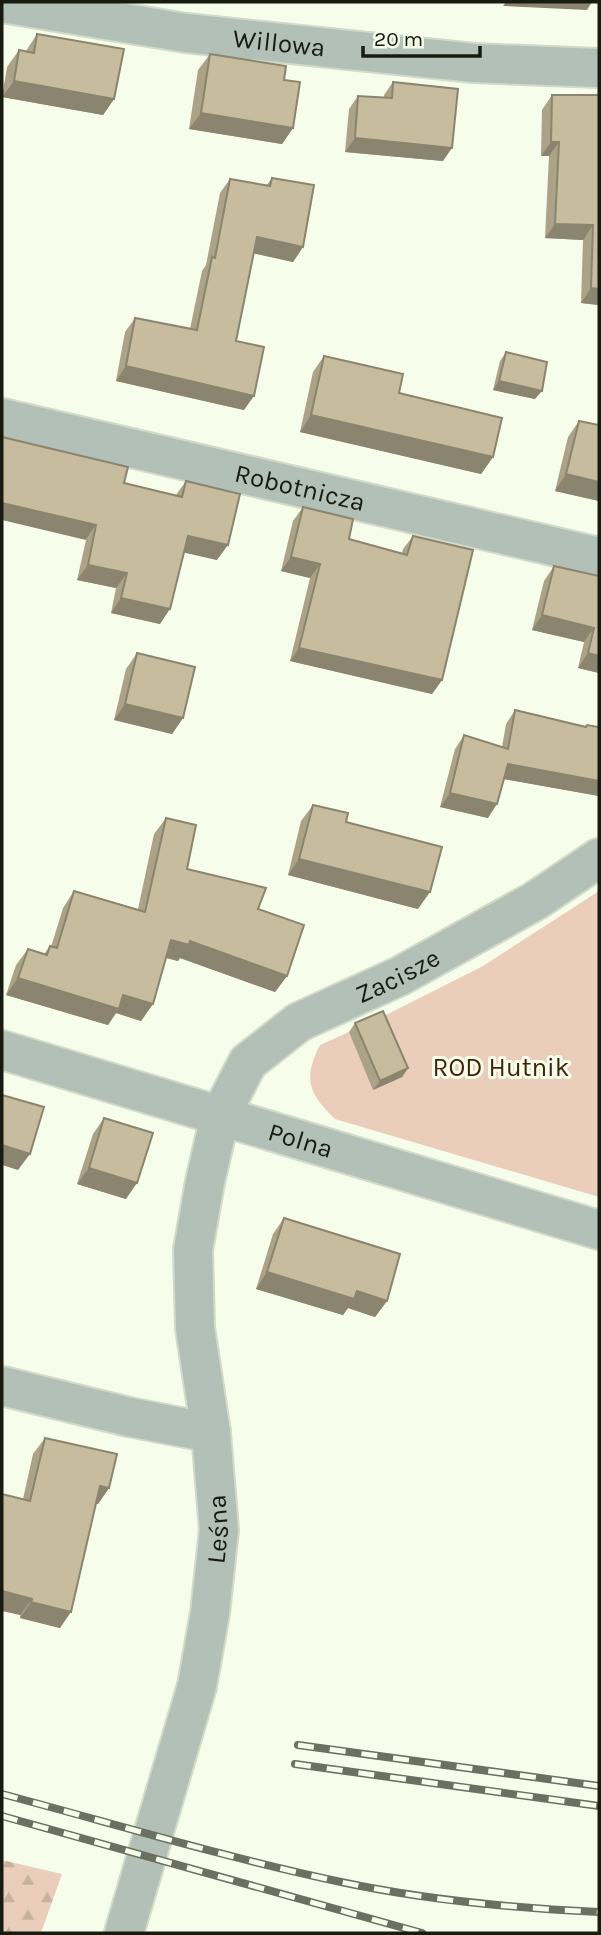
<svg xmlns="http://www.w3.org/2000/svg" width="601" height="1935" font-family="Karla,sans-serif">
  <defs>
    <pattern id="forest-firs" width="22" height="20" patternUnits="userSpaceOnUse" patternTransform="scale(1.75)"><rect width="22" height="20" fill="#eacebb"/><path d="M5 1l3.5 6h-7zM16 11l3.5 6h-7z" fill="#c8b0a0"/></pattern>
  </defs>
  <rect width="100%" height="100%" fill="#f6feeb"/>
  <path fill="url(#forest-firs)" d="M2,1860l60,14 -21,59h-39z"/>
  <path fill="#eacebb" d="M599,891v306l-264,-78c-27,-26 -32,-40 -15,-74l56,-25 107,-54z"/>
  <g fill="none" stroke-linecap="round" stroke-linejoin="round">
    <g stroke="#d2dac8" stroke-width="42">
      <g id="minor">
        <path id="s1" d="M2,3l184,30 288,30 125,5"/>
        <path id="s2" d="M2,418l597,139"/>
        <path id="s3" d="M2,1050l597,180"/>
        <path d="M2,1386l127,31 82,16"/>
        <path id="s4" d="M124,1933l73,-247 13,-73 9,-83 -8,-97 -16,-105 -2,-78 12,-68 15,-66 28,-54 51,-40 101,-46 135,-75 64,-43"/>
      </g>
    </g>
    <use href="#minor" stroke="#b2c0b7" stroke-width="38"/>
    <g stroke="#6b7062" stroke-width="8">
      <path id="rail" d="M298,1745l301,41
        M295,1764l304,42
        M2,1794c113,30 225,64 339,88 84,18 172,26 258,30
        M2,1816l420,117"/>
    </g>
    <use href="#rail" stroke="#f6feeb" stroke-width="5" stroke-dasharray="16" stroke-linecap="butt"/>
  </g>
  <path fill="#aba287" d="M37,34l77,65 -11,16 -101,-18 5,-30 12,-17 7,1z
    M210,54l74,26 9,48 -11,16 -93,-15 9,-59z
    M393,82l50,79 -98,-9 4,-43 9,-13 26,2v-3z
    M552,95h47v210l-18,-2 2,-63 -38,-2 4,-82h-8l1,-46z
    M272,178l31,69 -10,15 -39,-9 -18,88 8,69 -128,-29 9,-49 10,-14 55,11 12,-58 4,-6 14,-72 10,-14 36,7z
    M506,352l29,47 -42,-9 7,-29z
    M324,356l75,37 94,64 -12,17 -181,-42 13,-60z
    M579,421l20,80 -44,-10 13,-54z
    M186,481l31,79 -33,-8 -24,72 -49,-11 5,-25 -39,-8 9,-40 38,-57 52,12z
    M303,507l46,32 53,14 1,-4 10,-13 29,144 -10,14 -142,-33 20,-83 -29,-7 12,-50z
    M554,566l45,10v97l-21,-5 6,-26 -52,-12 12,-49z
    M137,653l46,65 -11,16 -58,-14 12,-51z
    M515,710l70,17 2,-2 12,2v69l-95,-17 -16,39 -48,-11 15,-58 9,-14 38,12 4,-23z
    M313,805l33,17 72,87 -130,-34 13,-54z
    M166,818l21,51 71,40 29,67 -12,16 -95,-34 -2,3 -12,-3 -13,46 -12,17 -25,-8 -8,12 -102,-30 10,-30 12,-16 16,5 6,-8 1,1 12,-39 11,-17 64,18 16,-75z
    M355,1023l53,45 -6,9 -29,13 -24,-58z
    M104,1118l22,81 -49,-15 16,-50z
    M284,1218l103,83 -12,16 -27,-9 -5,7 -87,-26 17,-55z
    M45,1438l64,50 -11,16h-2l-36,124 -40,-10 3,-119 10,-45z"/>
  <path fill="#8b846e" d="M506,2h86l-5,8 -84,-4z
    M14,81l100,18 -11,16 -101,-18z
    M201,113l92,15 -11,16 -93,-15z
    M355,138l97,10 -9,13 -98,-9z
    M551,142h8l-10,14h-8z
    M555,224l38,1 -10,15 -38,-2z
    M257,237l46,10 -10,15 -46,-10z
    M591,288l8,1v16l-18,-2z
    M126,366l128,30 -10,14 -128,-29z
    M499,381l43,10 -7,8 -42,-9z
    M311,415l182,42 -12,17 -181,-42z
    M566,474l33,8v19l-44,-10z
    M2,503l94,22 -10,15 -84,-20z
    M188,536l40,9 -11,15 -40,-9z
    M291,557l29,7 -10,14 -29,-7z
    M88,565l39,8 -11,15 -39,-8z
    M121,598l49,11 -10,15 -49,-11z
    M542,615l52,13 -10,14 -52,-12z
    M299,648l143,32 -10,14 -142,-33z
    M588,653l11,3v17l-21,-5z
    M125,704l58,14 -11,16 -58,-14z
    M508,764l91,17v15l-101,-18z
    M450,793l47,11 -9,14 -48,-11z
    M299,859l131,33 -12,17 -130,-34z
    M171,940l19,1 97,35 -12,16 -95,-34 -2,3 -18,-5z
    M18,978l105,17 30,9 -12,17 -25,-8 -8,12 -102,-30z
    M408,1068l-6,9 -29,13 7,-9z
    M2,1145l28,9 -12,16 -16,-5z
    M89,1168l48,15 -11,16 -49,-15z
    M267,1272l90,19 30,10 -12,16 -27,-9 -5,7 -87,-26z
    M100,1486l9,2 -11,16 -9,-2z
    M2,1591l30,8 -12,16 -18,-4z
    M31,1602l40,10 -11,16 -40,-10z"/>
  <path fill="#c7bc9d" stroke="#8b846e" stroke-width="2" d="M37,34l87,15 -10,50 -100,-18 5,-31 15,3z
    M210,54l76,12 -2,14 16,2 -7,46 -92,-15z
    M393,82l65,7 -6,59 -97,-10 3,-42 34,2z
    M552,95h47v194l-8,-1 2,-63 -38,-1 4,-82h-8z
    M272,178l42,7 -11,62 -46,-10 -21,104 28,6 -10,49 -128,-30 9,-48 62,12 15,-73 3,1 15,-79 40,7z
    M506,352l41,10 -5,29 -43,-10z
    M324,356l79,18 -4,19 103,25 -9,39 -182,-42z
    M579,421l20,4v57l-33,-8z
    M2,437l126,30 -4,16 58,14 4,-16 54,13 -12,51 -40,-9 -18,73 -49,-11 6,-25 -39,-8 8,-40 -94,-22z
    M303,507l50,12 -4,20 58,16 6,-19 60,14 -31,130 -143,-32 21,-84 -29,-7z
    M554,566l45,10v80l-11,-3 6,-25 -52,-13z
    M137,653l58,14 -12,51 -58,-14z
    M515,710l71,17 1,-2 12,2v54l-91,-17 -11,40 -47,-11 14,-58 44,14z
    M313,805l35,8 -2,9 96,25 -12,45 -131,-33z
    M166,818l30,7 -9,44 79,19 -8,21 46,16 -17,51 -97,-35 -1,4 -18,-5 -18,64 -30,-9 -4,14 -101,-31 10,-29 19,6 3,-9 7,2 17,-57 71,21z
    M383,1011l25,57 -28,13 -25,-58z
    M2,1095l42,12 -14,47 -28,-9z
    M104,1118l49,15 -16,50 -48,-15z
    M284,1218l116,36 -13,47 -30,-10 -3,8 -87,-27z
    M45,1438l72,16 -8,34 -9,-2 -29,126 -40,-10 1,-3 -30,-8v-97l28,7z"/>
  <g text-anchor="middle" stroke-width="6" stroke-linejoin="round" paint-order="stroke">
    <g font-size="26" fill="#171b10" stroke="#f6feeb">
      <text dy="9" stroke="none"><textPath href="#s1" startOffset="280">Willowa</textPath></text>
      <text dy="9" stroke="none"><textPath href="#s2" startOffset="306">Robotnicza</textPath></text>
      <text dy="9" stroke="none"><textPath href="#s4" startOffset="1068">Zacisze</textPath></text>
      <text dy="9" stroke="none"><textPath href="#s3" startOffset="312">Polna</textPath></text>
      <text dy="9" stroke="none"><textPath href="#s4" startOffset="416">Leśna</textPath></text>
    </g>
    <g font-size="26" fill="#432104" stroke="#f6feeb">
      <text x="501" y="1076">ROD Hutnik</text>
    </g>
  </g>
  <rect width="601" height="1935" fill="none" stroke="#171b10" stroke-width="7"/>
  <path d="M363 46v10h117v-10" fill="none" stroke="#171b10" stroke-width="3.5"/>
  <text x="374" y="46" font-size="21" fill="#171b10" stroke="#f6feeb" stroke-width="5" paint-order="stroke">20 m</text>
</svg>
